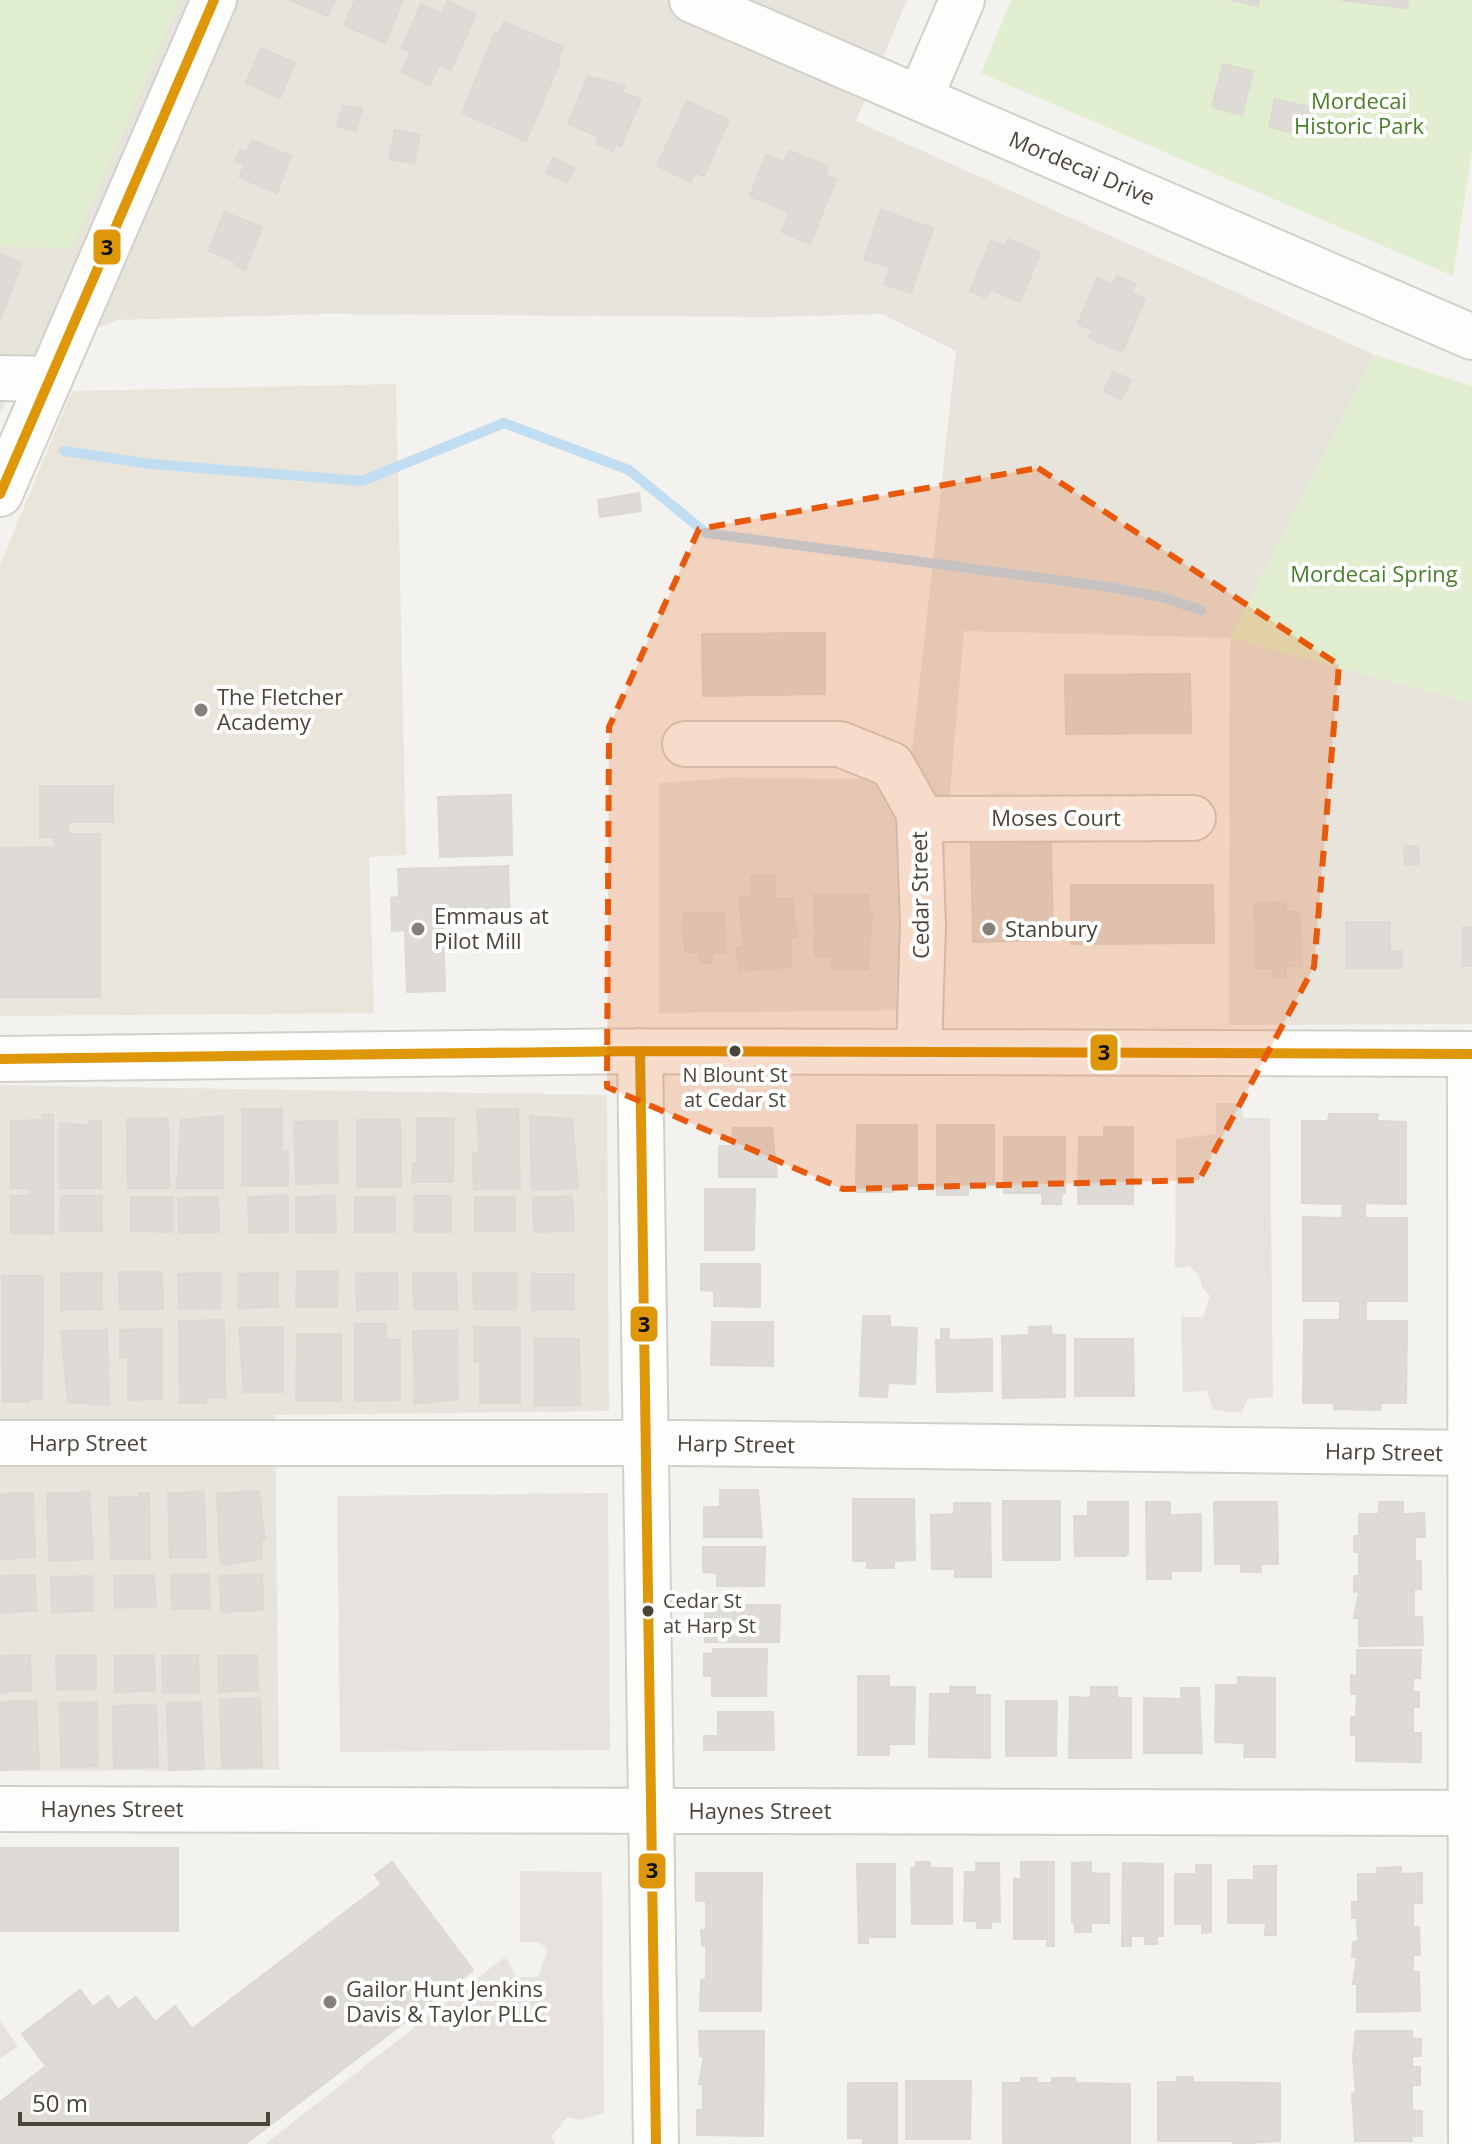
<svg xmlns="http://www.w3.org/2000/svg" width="1472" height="2144" font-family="'Open Sans',sans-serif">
  <rect width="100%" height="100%" fill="#f4f2ee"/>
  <path fill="#e7e4dc" d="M0,0h907l-51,121 519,234 -144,283 241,65v321l-243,1 1,-387 -266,-7 -33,379 -272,3v-230l69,-5 181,1 47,-428 -74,-37 -113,3 -441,-3 -211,6 -94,39 -23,55z
    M0,1085l607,10 2,316 -334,4 4,355 -279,1z"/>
  <path fill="#eae5da" d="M396,384l10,471 -37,2 5,156 -374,3v-451l72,-174z"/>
  <path fill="#e1eecf" d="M0,0h180l-108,249 -72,-3z
    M1011,0h461v151l-19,125 -472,-203z
    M1375,355l97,31v317l-242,-65z"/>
  <path fill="#e6e3df" d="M1216,1103h25l2,15h27l3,279 -26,2 -5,14 -29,-3 -6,-19 -24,1 -2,-75h22l7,-21 -8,-9 -3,-12 -10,-9 -14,2 1,-129 40,-5z
    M608,1493l2,257 -270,2 -3,-256z
    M520,1871l82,1 2,241 -25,7 -12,-3 -16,20 4,7h-290l241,-188 10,21h22l10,-28 -10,-7h-18z
    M0,2021l18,25 -18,13z"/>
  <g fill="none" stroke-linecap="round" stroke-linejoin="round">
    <path stroke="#c0ddf1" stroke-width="10" d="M64,451l87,13 211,17 142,-58 125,47 77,63 403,54 52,10 40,13"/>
  </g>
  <path fill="#dedbd6" stroke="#dcd9d4" stroke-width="2" d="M290,0h45l-7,16z
    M355,0h48l-18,43 -41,-18z
    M1231,0h28l-1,6z
    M1341,0h67l-1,8z
    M447,1l29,13 -25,56 -12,-5 -9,20 -28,-13 9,-20 -9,-4 19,-44 21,10z
    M504,22l59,25 -6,13 3,2 -34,79 -64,-28 33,-80 4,1z
    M261,48l34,15 -15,35 -34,-15z
    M1223,64l30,7 -11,44 -30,-8z
    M588,76l37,10 -3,6 19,7 -20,47 -6,-2 -2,7 -17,-7 3,-7 -31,-13z
    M1275,99l39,9 -6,28 -39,-9z
    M687,101l42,19 -25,56 -9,-4 -4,10 -34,-16z
    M343,105l19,4 -6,22 -19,-5z
    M395,130l25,5 -6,29 -25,-5z
    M252,140l39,16 -14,37 -38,-16 6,-12 -10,-4 5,-11 7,3z
    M789,151l39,15 -3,9 11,4 -26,65 -28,-12 7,-20 -39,-16 16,-41 18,7z
    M553,158l21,10 -7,14 -21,-9z
    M881,210l52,18 -22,65 -27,-9 6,-16 -26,-9z
    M224,212l38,15 -17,43 -10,-4 2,-4 -28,-11z
    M1008,239l32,14 -20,49 -30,-13 -4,9 -16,-7 21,-50 14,5z
    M0,254l22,9 -22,57z
    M1117,276l18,8 -4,9 14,6 -23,53 -33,-14 4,-8 -15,-6 19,-46 16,7z
    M1113,372l18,8 -10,20 -17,-9z
    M639,493l2,18 -41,6 -2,-17z
    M825,633v61l-122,2 -1,-62z
    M1190,674l1,59 -125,1 -1,-59z
    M40,786h73v36h-45v12h32v163h-100v-149l55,-1v-10h-15z
    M511,795l1,60 -72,2 -2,-60z
    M1051,843l2,97 -80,2 -2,-98z
    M1404,846h14l1,18 -14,1z
    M508,866l2,60 -67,1 2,64 -38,1 -2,-62 -13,1 -1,-33 8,-1 -1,-28z
    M774,875l2,24 16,-1 4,39h-6l1,30 -52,4 -2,-24h6l-3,-49 12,-1 -1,-21z
    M1071,885h142l1,58 -143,1z
    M814,895h54l1,17h3l-4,57h-36v-13h-17z
    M1286,902v10h13l3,54h-16v11h-13v-9h-17l-1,-65z
    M684,913h40l1,40 -13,-1v11h-12v-11h-15z
    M1346,922h44v29h12v17h-56z
    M1463,927h9v39h-9z
    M242,1109h40v42h6v35h-46z
    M518,1109l2,79 -46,1 -1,-36h6l-2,-43z
    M53,1114v120l-42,-1v-37h18v-8h-18v-67l32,-1v-5z
    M1329,1114h49l-1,7 29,1v82l-41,-1v15h42v83h-41v20h41l-1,82h-25l-1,7 -46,-1v-6h-31l1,-83h36v-19h-37v-84l39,1 1,-14 -41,-1v-82h26z
    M223,1116v72h-46l4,-68z
    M530,1116l42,3 6,69 -46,2z
    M168,1118l1,70h-41l-1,-69z
    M417,1118h37l-1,64h-41l1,-19h4z
    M400,1119l1,68h-44v-67z
    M90,1121h11v67h-41v-64l30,1z
    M337,1121l1,62 -42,1 -2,-62z
    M857,1125h60v61h-25l1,6h-37z
    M937,1125h57v60h-26v10h-31z
    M1104,1127h29v77h-55l1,-67h25z
    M733,1128h39l5,49h-58v-31h13z
    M1004,1137h61v56h-3l-1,11h-19v-11h-38z
    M705,1189h50l-1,61h-49z
    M61,1196h41v35h-42z
    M288,1196v36l-39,1 -1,-36z
    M335,1196l1,36 -40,1v-36z
    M415,1196h36v36h-37z
    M572,1196l2,35 -40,1 -1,-34z
    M131,1197h41v35l-41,-1z
    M218,1197l1,35 -40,1 -1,-35z
    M355,1197h40v35h-40z
    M475,1197h40v34h-40z
    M701,1264h59v43l-46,-1v-15l-13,-1z
    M297,1271h41l-1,36h-41z
    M119,1272h43l1,37h-43z
    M102,1273v36l-41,1v-36z
    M220,1273v35l-41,1 -1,-35z
    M278,1273v34l-39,1 -1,-34z
    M397,1273l1,36 -41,1 -1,-36z
    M413,1273h43l1,36h-43z
    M473,1273h43v37l-42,-1z
    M532,1274h42v35l-42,1z
    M2,1276h41l-1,123h-13v3h-26z
    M863,1316h27v11l27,1 -2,56 -27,-1 -1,14 -27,-1z
    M224,1320l1,77 -19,1v5h-26l-1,-82z
    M712,1322h61v44l-62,-1z
    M355,1324h31v16h14v60l-45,1z
    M1051,1326l1,9h13v62l-62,1 -1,-62 27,-1v-8z
    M283,1327v65h-39l-5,-64z
    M474,1327h46v76h-40v-42l-6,1z
    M162,1329v70l-34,1v-43l-8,1v-28z
    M941,1329h8v11l43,-1v52l-55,1 -1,-52h5z
    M107,1330l2,75 -41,-3 -7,-71z
    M457,1330l1,69 -43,5 -2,-73z
    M297,1334h44v67h-45z
    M535,1339h44l1,66h-45z
    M1075,1339h58l1,57h-59z
    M720,1490h38l4,47h-58v-30h16z
    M259,1491l6,49h-4l1,19 -38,6 -4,-3 -3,-68z
    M89,1492l4,67 -44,2 -2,-67z
    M204,1492l2,65 -36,1 -2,-65z
    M33,1493l2,64 -35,2v-65z
    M139,1493h10l1,66h-39l-2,-61 30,-1z
    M853,1499h61l1,61 -21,1v7h-27v-7h-14z
    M1003,1501h57v59h-57z
    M1088,1502h40v51l-3,3h-50l-1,-40h14z
    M1146,1502h24v13l31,-1v57h-30v8h-24z
    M1214,1502h63l1,62h-17v8h-20v-8h-26z
    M1379,1502h24v12l21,-1 1,24h-10v24h6v28h-7v28h8l1,28 -64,1v-28h-5l5,-27 -5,1v-16h5v-24h-5v-16h5v-22h20z
    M954,1503h36l1,74h-36v-8h-23l-1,-54 23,-1z
    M703,1547h62l-1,39h-47v-13l-14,-1z
    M209,1574l1,35h-38l-1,-34z
    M262,1574l1,36 -42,2 -1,-36z
    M35,1575l1,36 -36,1v-36z
    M154,1575l2,31 -41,2 -1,-32z
    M92,1576v35l-40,1 -1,-35z
    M705,1605h75l-1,37h-74z
    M713,1649h54l-1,47h-54v-20h-8v-23l9,1z
    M1357,1650h64l-1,28h-7v14h6v15h-6v26h8v29l-65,-1v-26h-5v-18h5l1,-23h-6v-19l6,1z
    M30,1655l1,35 -31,2v-36z
    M96,1655v34l-39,1 -1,-34z
    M154,1655l1,36 -40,1v-36z
    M198,1655l1,37 -36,1 -1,-37z
    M257,1655l1,35 -39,2 -1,-36z
    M858,1676h31v11h26l-1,57h-25v11h-31z
    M1238,1677l37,1v79h-31l1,-14 -30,-1 1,-57h22z
    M950,1687h25v8h15v63l-61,-1 1,-63h20z
    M1091,1687h26v11h14v60h-62l1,-61 21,1z
    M1181,1688h18l3,65h-58v-55l37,1z
    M260,1698l2,69 -40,1 -2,-68z
    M36,1701l3,67 -39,2v-68z
    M1006,1701h51l-1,55h-50z
    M97,1702l1,64 -37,1 -1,-64z
    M201,1702l3,67 -35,1 -2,-67z
    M156,1705l2,62 -44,1 -1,-62z
    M718,1712h55l1,38h-70v-14h14z
    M0,1848h178v83h-178z
    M392,1862l81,108 -228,174h-245v-42l46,-36 -24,-32 58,-44 13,17 15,-11 10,14 18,-13 19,25 20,-16 17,23 190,-145 -7,-9z
    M916,1862h14v6h22v56h-40l-1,-56h5z
    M1021,1862h33v84h-7v-7h-33v-60h7z
    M1091,1862v11l18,1v49h-18v9h-16v-9l-3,-1v-59z
    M976,1863h23l1,59 -9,-1v7h-14v-7h-13l1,-49h11z
    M1123,1863l40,1v72h-6v8h-12v-8h-14v10h-9z
    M857,1864h38v73h-27v6h-9z
    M1196,1865h15v67l-9,1v-9h-27v-50h21z
    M1254,1866h22v69h-11l1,-12h-38v-43h26z
    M1401,1867v7l21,-1v30h-9v24h6l1,28h-7v17h6l1,39 -63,1v-28h-4l4,-27h-5l1,-15 5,-1 -1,-23h-5v-16h6v-28h19v-6z
    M696,1873h66l-1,138h-61l1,-31 5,-1v-33l-4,-1 -1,-15 5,-1v-28h-10z
    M699,2031h65l-1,105 -66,-1v-25h6v-26h-4l5,-27 -4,-1z
    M1356,2031h56v8h9v17h-9v11h8v18h-8v26h10v25h-11l1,5h-57l-3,-47 4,-1 -3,-37z
    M1177,2077h16v5l87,1v58l-47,3v-3h-75v-59h19z
    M1021,2078h16l-1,5h16v-5h23l1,5 54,1v60h-127v-61h18z
    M906,2081h65l-1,58h-64z
    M848,2083h49v61h-34v-6h-15z"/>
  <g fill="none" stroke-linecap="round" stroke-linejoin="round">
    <g stroke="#d2d0cb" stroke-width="48">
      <path id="minor" d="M692,0l780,337
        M920,98l42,-98
        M0,378l49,1
        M0,494l214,-494
        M685,744h155l52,21 27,48 4,112 -4,125
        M919,819l274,-1
        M640,1051l16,1093
        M1470,1054l1,1090
        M0,1059l640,-8 832,3
        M0,1443h677l795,10
        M0,1809l1472,4"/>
    </g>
    <use href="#minor" stroke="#fdfdfc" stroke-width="44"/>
    <g stroke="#fff" stroke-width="16">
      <path id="bus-1" d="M0,494l214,-494
        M640,1051l16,1093
        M0,1059l640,-8 832,3"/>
    </g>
    <use href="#bus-1" stroke="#dd9709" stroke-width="10"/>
  </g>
  <path fill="#e8590c" fill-opacity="0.2" stroke="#e8590c" stroke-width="6" stroke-dasharray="16 10" stroke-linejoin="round" d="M1038,468l301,197 -25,302 -115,213 -356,9 -236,-102 2,-360 90,-198z"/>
  <g fill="#868178" stroke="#fff" stroke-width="3">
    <circle cx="201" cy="710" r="8"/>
    <circle cx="418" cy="929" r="8"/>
    <circle cx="989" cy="929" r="8"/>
    <circle cx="330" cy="2002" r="8"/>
  </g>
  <g fill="#4b4439" stroke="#fff" stroke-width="3">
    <circle cx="735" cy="1051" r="7"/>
    <circle cx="648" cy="1611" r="7"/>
  </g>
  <g text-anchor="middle" stroke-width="8" stroke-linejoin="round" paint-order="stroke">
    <g font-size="20" fill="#4b4439" stroke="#fff">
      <text x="735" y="1082">N Blount St<tspan x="735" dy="25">at Cedar St</tspan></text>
      <text x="663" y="1608" text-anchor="start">Cedar St<tspan x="663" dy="25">at Harp St</tspan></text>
    </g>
    <g font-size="22" fill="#4a7f2a" stroke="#fff">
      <text x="1359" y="109">Mordecai<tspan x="1359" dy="25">Historic Park</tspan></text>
      <text x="1374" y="582">Mordecai Spring</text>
    </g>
    <g font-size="22" fill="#4b4439" stroke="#fff">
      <text transform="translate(1082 168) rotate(23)" y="8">Mordecai Drive</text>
      <text x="1056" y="826">Moses Court</text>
      <text transform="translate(920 895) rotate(-91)" y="8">Cedar Street</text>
      <text x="88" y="1451">Harp Street</text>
      <text transform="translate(736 1444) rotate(1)" y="8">Harp Street</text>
      <text transform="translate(1384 1452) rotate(1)" y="8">Harp Street</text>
      <text x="112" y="1817">Haynes Street</text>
      <text x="760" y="1819">Haynes Street</text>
    </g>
    <g font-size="22" fill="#4b4439" stroke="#fff" text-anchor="start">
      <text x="217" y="705">The Fletcher<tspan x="217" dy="25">Academy</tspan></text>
      <text x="434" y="924">Emmaus at<tspan x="434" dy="25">Pilot Mill</tspan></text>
      <text x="1005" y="937">Stanbury</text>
      <text x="346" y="1997">Gailor Hunt Jenkins<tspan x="346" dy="25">Davis &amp; Taylor PLLC</tspan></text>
    </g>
  </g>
  <g stroke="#fff" stroke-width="3">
    <rect x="92" y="228" width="30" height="38" rx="8" fill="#dd9709"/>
    <rect x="1089" y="1033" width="30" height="39" rx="8" fill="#dd9709"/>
    <rect x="629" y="1305" width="30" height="38" rx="8" fill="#dd9709"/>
    <rect x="637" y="1852" width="30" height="38" rx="8" fill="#dd9709"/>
  </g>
  <g font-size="22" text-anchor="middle" font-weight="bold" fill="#111">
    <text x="107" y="255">3</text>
    <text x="1104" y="1060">3</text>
    <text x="644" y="1332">3</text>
    <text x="652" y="1878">3</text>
  </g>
  <path d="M20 2112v12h248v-12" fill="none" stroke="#4b4439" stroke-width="4"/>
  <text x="32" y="2112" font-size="24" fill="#4b4439" stroke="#ffffff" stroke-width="6" paint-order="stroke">50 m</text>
</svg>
